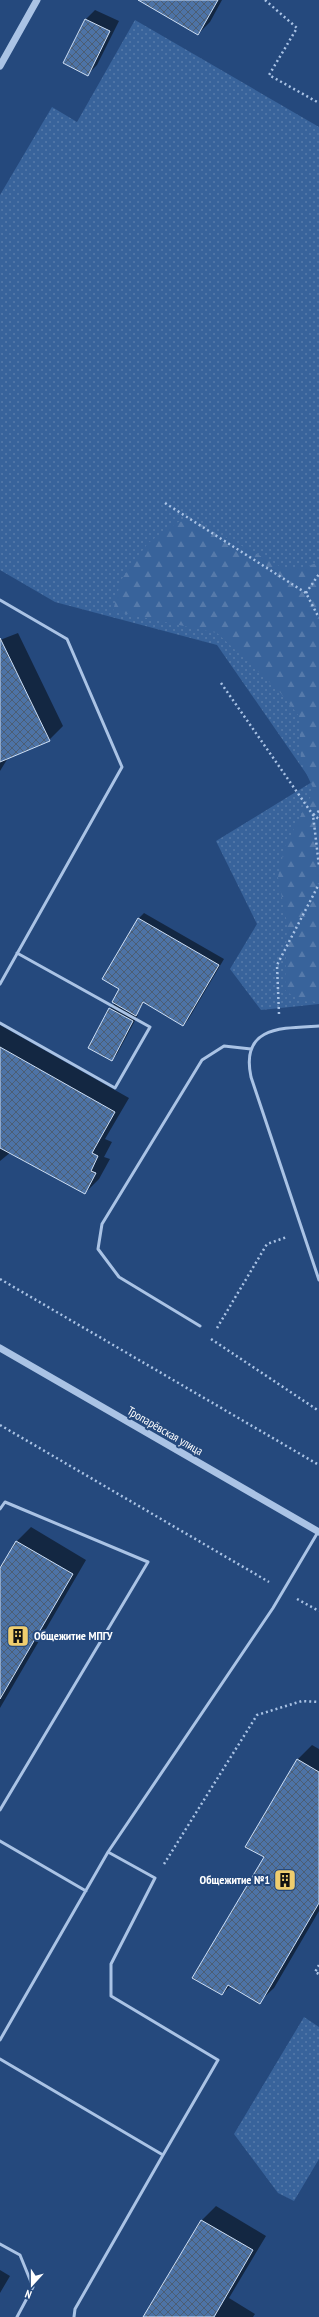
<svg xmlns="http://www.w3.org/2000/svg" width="319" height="2317" font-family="'PT Sans Narrow',sans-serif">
  <defs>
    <pattern id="green-dots" width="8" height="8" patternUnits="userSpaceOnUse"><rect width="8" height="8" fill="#38639b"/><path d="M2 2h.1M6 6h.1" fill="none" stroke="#567aaa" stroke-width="1.8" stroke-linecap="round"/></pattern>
    <pattern id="forest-firs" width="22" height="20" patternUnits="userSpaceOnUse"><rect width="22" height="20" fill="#38639b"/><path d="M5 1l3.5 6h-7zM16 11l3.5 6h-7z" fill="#567aaa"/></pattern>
    <pattern id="building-cross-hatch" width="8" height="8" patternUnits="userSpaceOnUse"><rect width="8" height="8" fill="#4d73a6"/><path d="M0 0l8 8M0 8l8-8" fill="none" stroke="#4c5e74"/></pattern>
  </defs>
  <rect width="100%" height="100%" fill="#25497d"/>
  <path fill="url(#green-dots)" d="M135,20l184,107v877l-58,6 -31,-41 27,-45 -41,-83 96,-59 -95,-137 -162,-43 -55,-32v-375l52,-88 25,15z
    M304,2017l15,10v132l-25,42 -16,-8 -44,-59z"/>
  <path fill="url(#forest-firs)" d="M193,520l92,49h15l19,-7v439c-14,3 -23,-2 -34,-11l2,-67 -9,-46 7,-31 29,-56 -13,-28 -2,-46 -20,-25 -62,-58 -104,-22 8,-31 27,-37 30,-21z"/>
  <path fill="#0007" d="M140,0h82l-12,22 -12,12z
    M95,10l24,11 -22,44 -9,9 -3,-54z
    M18,633l45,93 -14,14 -41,18 -8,13v-131z
    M144,913l80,46 -36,61 -5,5 -39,-23 -8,12 2,1 -21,39 -5,6 -23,-12 21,-40 5,-5 5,-15 -16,-9 35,-61z
    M0,1025l129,73 -24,41 7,3 -8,15 6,2 -11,20 -14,14 -74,-41 -11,9z
    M31,1527l55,33 -86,148v-138l17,-29z
    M312,1745l7,4v162l-45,77 -15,14 -28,-16 -9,8 43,-137 -19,-11 52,-87z
    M216,2206l50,30 -37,62 26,16 -2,3h-109l58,-97z
    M0,2270l10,6 -10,17z"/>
  <path fill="url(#building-cross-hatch)" stroke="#cddef4" d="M138,0h80l-20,35z
    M85,19l25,12 -22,45 -25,-13z
    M0,638l50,103 -50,21z
    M138,918l81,47 -36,61 -40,-24 -7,14 -24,-14 7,-13 -17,-10z
    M109,1008l24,13 -21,40 -24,-13z
    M0,1047l115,65 -23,41 6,3 -7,15 5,2 -11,21 -85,-46z
    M16,1541l57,33 -73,125v-131z
    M297,1759l22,13v131l-59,101 -32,-19 -6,10 -30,-17 72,-121 -19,-10z
    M201,2220l52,30 -39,67h-71z"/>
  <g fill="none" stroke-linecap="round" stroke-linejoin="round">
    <path stroke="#aac3e5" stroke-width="2.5" stroke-dasharray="2 3" stroke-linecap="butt" d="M265,0l32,28 -28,47 50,28
      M165,503l141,90 13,25
      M306,593l13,-19
      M221,683l92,132 6,4
      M319,811l-6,4 6,51
      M279,1014l-2,-49 42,-81
      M0,1279l319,186
      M217,1328l50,-84 20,-7
      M211,1339l108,72
      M0,1425l269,157
      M297,1599l22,12
      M164,1864l93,-149 45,-14 17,1
      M319,1965l-4,7 4,2"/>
    <path stroke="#aac3e5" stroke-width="3" d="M0,600l67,39 55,128 -122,217
      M0,1023l115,65 35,-61 -133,-74
      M319,1026c-37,2 -79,0 -68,51l68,203
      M200,1326l-81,-49 -21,-28 4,-25 100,-164 22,-14 27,3
      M0,1509l5,-7 143,60 -148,248
      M0,1841l86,50
      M0,2040l108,-188 165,-244 45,-76
      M0,2059l163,96 55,-95 -107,-64v-32l44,-86 -47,-26
      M0,2244l20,11 13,32 -16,30
      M74,2317l1,-8 88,-154"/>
    <path stroke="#aac3e5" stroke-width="7" d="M0,66l37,-66
      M0,1348l319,184"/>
  </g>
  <defs>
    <g id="building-square" transform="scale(1.15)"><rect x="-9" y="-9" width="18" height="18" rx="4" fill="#efcd6e" stroke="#25497d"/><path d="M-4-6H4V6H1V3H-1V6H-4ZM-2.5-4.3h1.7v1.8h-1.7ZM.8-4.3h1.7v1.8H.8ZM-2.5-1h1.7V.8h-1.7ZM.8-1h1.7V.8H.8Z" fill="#111"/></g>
  </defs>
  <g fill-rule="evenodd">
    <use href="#building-square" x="18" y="1636"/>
    <use href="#building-square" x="285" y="1880"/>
  </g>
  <g text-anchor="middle" stroke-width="4" stroke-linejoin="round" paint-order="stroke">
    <g font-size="12" fill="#fff" stroke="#25497d">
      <text transform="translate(165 1431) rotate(30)" y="4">Тропарёвская улица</text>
    </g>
    <g font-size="12" font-weight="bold" fill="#fff" stroke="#25497d" text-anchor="start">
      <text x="34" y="1640">Общежитие МПГУ</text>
      <text x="270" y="1884" text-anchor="end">Общежитие №1</text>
    </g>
  </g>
  <g transform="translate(32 2285) rotate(201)" stroke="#25497d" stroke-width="3" paint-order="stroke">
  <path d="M0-3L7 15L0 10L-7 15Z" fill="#ffffff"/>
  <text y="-6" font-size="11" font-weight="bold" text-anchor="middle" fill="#ffffff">N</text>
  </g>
</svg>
